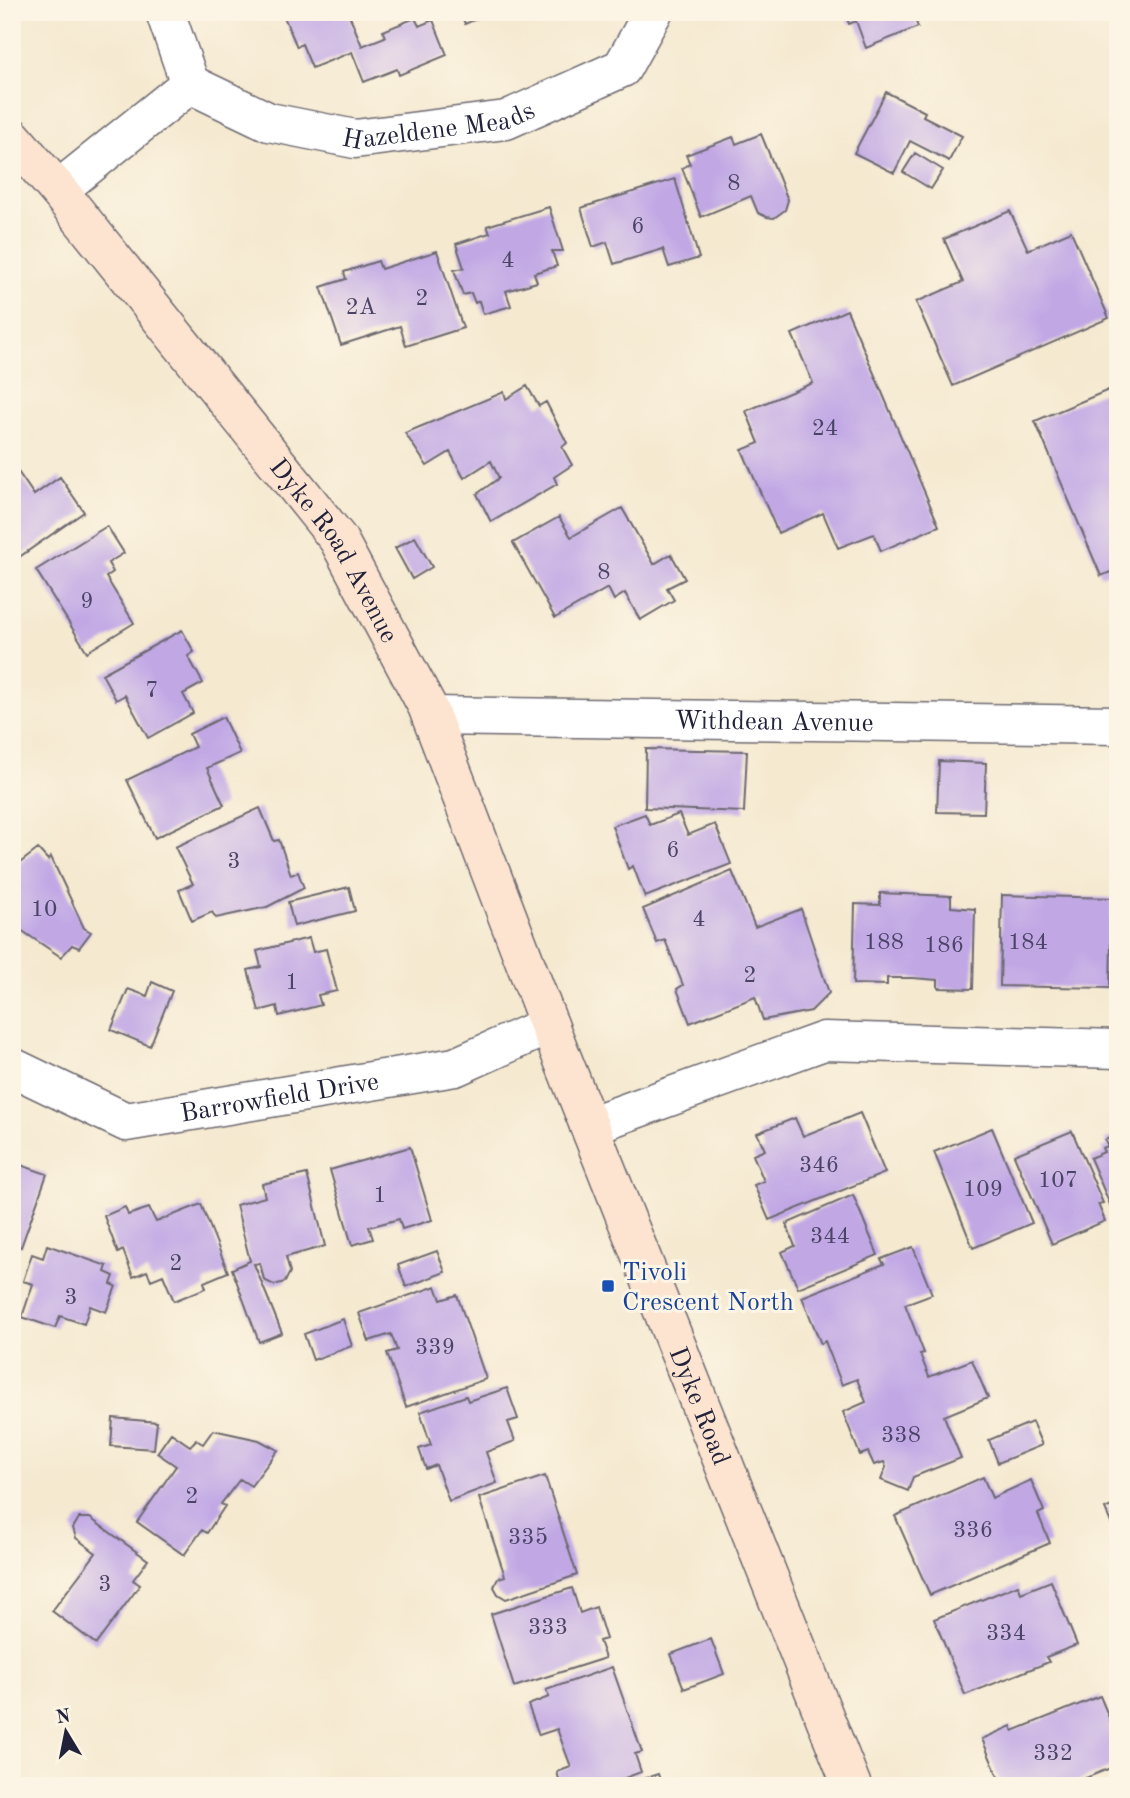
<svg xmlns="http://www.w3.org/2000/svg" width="1130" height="1798" font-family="'Old Standard TT',serif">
  <rect width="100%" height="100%" fill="#fcf5e5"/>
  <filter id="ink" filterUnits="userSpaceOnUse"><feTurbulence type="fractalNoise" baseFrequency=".0143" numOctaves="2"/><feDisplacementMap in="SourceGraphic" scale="14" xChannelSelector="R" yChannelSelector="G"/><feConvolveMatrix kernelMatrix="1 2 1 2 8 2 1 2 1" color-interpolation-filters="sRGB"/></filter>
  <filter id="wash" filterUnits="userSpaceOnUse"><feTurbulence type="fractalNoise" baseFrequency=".00686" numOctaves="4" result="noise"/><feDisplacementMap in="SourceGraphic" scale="28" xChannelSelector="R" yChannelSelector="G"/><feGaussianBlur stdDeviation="1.57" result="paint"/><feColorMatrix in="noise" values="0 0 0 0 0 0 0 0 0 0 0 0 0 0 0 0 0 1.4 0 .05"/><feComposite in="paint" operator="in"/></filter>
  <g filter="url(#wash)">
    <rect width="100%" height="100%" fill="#f5e9d0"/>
    <g id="blocks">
      <path fill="#c1a8e5" d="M282,12h66l14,34 23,-9 -2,-6 32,-13 4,8 14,-6 14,35 -48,20 -2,-6 -33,13 -12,-30 -40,16 -10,-24 -5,3z
        M460,12h32l-27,12z
        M838,12h95l1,4 -18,6 2,5 -52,21 -10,-27 -7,3 -4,-10 -5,2z
        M1106,12h12v28z
        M886,92l39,20 -2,4 39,20 -13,25 -39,-20 -16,32 -40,-20z
        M761,134l27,66 -3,10 -11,8 -7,-1 -9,-4 -7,-17 -50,21 -19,-49 8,-4 -4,-9 47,-18 3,7z
        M915,153l28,17 -12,19 -28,-17z
        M675,179l24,79 -30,9 -6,-18 -49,15 -7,-22 -14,5 -12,-39z
        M549,207l14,44h-11l5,15 -23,7 3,9 -31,9 5,15 -28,8 -4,-13 -4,2 -4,-10 -8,2 -9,-25 10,-2 -8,-24 34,-11 -3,-7z
        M1010,211l18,39 43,-19 38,87 -156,68 -37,-84 47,-20 -19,-43z
        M437,251l26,77 -57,18 -6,-20 -59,19 -20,-58 25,-8 -2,-7 34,-11 3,8z
        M847,310l92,216 -58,25 -7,-17 -36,14 -15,-35 -45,20 -36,-83 17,-7 -13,-32 67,-28 -21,-49z
        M527,386l12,20 7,-4 21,41 -5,4 10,18 -18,12 3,7 -66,38 -14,-28 22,-16 -8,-17 -27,17 -14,-26 -23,14 -22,-33 99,-41 2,7z
        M1118,386v183l-17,7 -66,-155z
        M12,463l22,32 26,-18 24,35 -72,50z
        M622,508l32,56 17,-10 14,25 -18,9 7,12 -34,20 -15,-27 -11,7 -6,-12 -53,30 -42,-75 46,-26 12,20z
        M107,526l17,27 -16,10 5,9 -7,5 28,46 -47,29 -51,-82z
        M415,537l17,30 -20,12 -17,-31z
        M182,630l12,22 -6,4 15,27 -20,11 10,19 -45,25 -23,-43 -9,5 -14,-26z
        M223,717l17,36 -33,15 17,37 -69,33 -28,-58 68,-33 -6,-13z
        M646,749l101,2 -3,61 -99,-4z
        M939,761l47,2 -2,50 -47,-1z
        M260,808l14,33 5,-1 12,35 7,-3 6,16 -37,19 -51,11 -4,-6 -20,9 -13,-31 14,-6 -18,-37z
        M645,814l5,11 29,-11 9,21 27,-11 16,40 -86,33 -12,-31 -5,3 -16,-43z
        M38,849l10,11 3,-3 33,71 7,4 -12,16 -7,-3 -11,12 -49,-33v-33l2,-3 -2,-2v-17z
        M732,871l23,56 46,-18 28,84 -18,18 -48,9 -8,-23 -65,26 -13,-34 6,-4 -18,-45 -8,3 -14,-34z
        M349,887l6,24 -61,15 -6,-24z
        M880,893l71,3v11l24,2 -2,80 -35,-1v-8l-25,-2h-26v7l-34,-1 2,-80 25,1z
        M1002,895l110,3 -2,90 -110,-2z
        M309,938l4,14 13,-3 11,42 -19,4 3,10 -42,11 -2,-10 -18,5 -11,-41 13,-3 -4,-16z
        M152,982l20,9 -22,55 -39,-16 17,-41 19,7z
        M860,1113l25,60 -116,47 -15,-35 10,-4 -11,-26 12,-5 -8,-17 38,-15 8,18z
        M992,1128l40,95 -59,25 -39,-96z
        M1072,1131l31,72 -5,1 7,17 -53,23 -38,-89z
        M1118,1134v89l-28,-65 14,-6 -2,-4 6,-2 -3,-6z
        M410,1147l22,73 -30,9 -3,-10 -30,8 4,12 -21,6 -22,-75z
        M12,1162l35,12 -26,73 -9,-3z
        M307,1174l18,72 -39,11 4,15 -5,10 -11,3 -10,-5 -4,-17 -6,1 28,69 -23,9 -27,-73 18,-8 -14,-56 29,-8 -3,-13z
        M853,1195l25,60 -80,33 -16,-36 13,-6 -9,-22z
        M201,1204l27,68 -24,10 2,6 -32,13 -11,-26 -12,5 -4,-9 -14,6 -10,-27 -5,3 -14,-37 21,-9 3,8 21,-7 7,14z
        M47,1245l60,21 -2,6 9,4 -3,8 5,2 -10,26 -16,-6 -6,18 -24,-8 -5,12 -33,-11 11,-33 -10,-3 9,-27 11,4z
        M913,1247l19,47 -27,10 19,49 -4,1 9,23 43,-17 16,38 -44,18 17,42 -48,19 -5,14 -27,-11 5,-13 -2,-5 -10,3 -6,-13 -8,3 -17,-43 23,-10 -9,-23 -15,6 -17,-44 -4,3 -19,-47 82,-33 -3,-5z
        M437,1251l8,21 -39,15 -8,-22z
        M436,1286l5,14 16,-5 29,84 -80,28 -19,-54 10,-3 -6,-16 -22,7 -10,-28z
        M343,1319l9,27 -39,14 -9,-26z
        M507,1388l11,31 -10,3 7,19 -29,11 11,31 -48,18 -13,-36 -10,4 -7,-20 12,-4 -11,-33 46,-16 2,5z
        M113,1418l44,4 -3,27 -43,-3z
        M1032,1422l10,23 -44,18 -9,-23z
        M213,1430l46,10 19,10 -27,36 -11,-7 -19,25 4,2 -18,27 -5,-3 -18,25 -47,-33 39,-56 -19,-13 14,-20 19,13 6,-6 7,4z
        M545,1476l32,99 -71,24 -8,-5 -4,-7 4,-9 7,-2 -26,-78z
        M983,1477l9,21 39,-18 13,31 -6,3 12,29 -120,52 -35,-79z
        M1118,1503v28l-3,1 -10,-23z
        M79,1518h11l58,42 -15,20 7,5 -44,59 -44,-33 44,-58 -20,-15 -3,-10z
        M1051,1581l26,64 -31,12 3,5 -84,33 -31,-76 84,-34 3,8z
        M572,1588l8,25 16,-6 10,32 -7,2 6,17 -91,29 -23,-73z
        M711,1639l13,35 -40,15 -13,-35z
        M612,1667l30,85 -7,2 6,18 -37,14h-43l-4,-14 14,-5 -14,-38 -18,6 -11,-30 21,-8 -3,-7z
        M1100,1696l18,43v26l-40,16 2,5h-78l-20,-47 29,-13 2,5z
        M658,1774l4,12h-38v-1z"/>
    </g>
  </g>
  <g filter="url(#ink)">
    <use href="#blocks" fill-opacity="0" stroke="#6c686f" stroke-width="2"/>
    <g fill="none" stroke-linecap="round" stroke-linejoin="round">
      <g stroke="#6c686f" stroke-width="41">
        <g id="street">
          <path id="s1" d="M165,12l25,72 79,38 86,17 151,-19 116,-52 31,-56"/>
          <path d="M58,190l132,-106"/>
          <path id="s2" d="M431,716l687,9"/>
          <path id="s3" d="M12,1067l114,55 329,-55 94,-42"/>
          <path d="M589,1126l235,-85 294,8"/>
        </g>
      </g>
      <g stroke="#6c686f" stroke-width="41">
        <g id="secondary">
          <path id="s4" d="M12,137l46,53 280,349 89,167 122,319 303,761"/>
        </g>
      </g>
      <use href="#street" stroke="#fff" stroke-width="38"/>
      <use href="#secondary" stroke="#fde4d1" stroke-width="38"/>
    </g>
  </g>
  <rect fill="#1a4fb4" stroke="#fcf5e5" stroke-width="2.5" x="601" y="1279" width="14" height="14" rx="3.5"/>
  <g text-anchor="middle" stroke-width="6" stroke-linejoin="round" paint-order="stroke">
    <g font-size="23" fill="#4a4466">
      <text x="734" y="190">8</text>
      <text x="638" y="233">6</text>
      <text x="508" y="267">4</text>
      <text x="422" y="305">2</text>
      <text x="361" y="314">2A</text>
      <text x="825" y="435">24</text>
      <text x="604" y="579">8</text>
      <text x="87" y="608">9</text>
      <text x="152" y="697">7</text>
      <text x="673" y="857">6</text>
      <text x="234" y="868">3</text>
      <text x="44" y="916">10</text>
      <text x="699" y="926">4</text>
      <text x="884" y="949">188</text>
      <text x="1028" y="949">184</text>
      <text x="944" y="952">186</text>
      <text x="750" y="982">2</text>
      <text x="292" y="989">1</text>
      <text x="819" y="1172">346</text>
      <text x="1058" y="1187">107</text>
      <text x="983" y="1196">109</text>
      <text x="380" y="1202">1</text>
      <text x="830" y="1243">344</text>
      <text x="176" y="1270">2</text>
      <text x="71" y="1304">3</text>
      <text x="435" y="1354">339</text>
      <text x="901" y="1442">338</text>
      <text x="192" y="1503">2</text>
      <text x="973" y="1537">336</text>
      <text x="528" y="1544">335</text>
      <text x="105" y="1591">3</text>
      <text x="548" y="1634">333</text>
      <text x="1006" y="1640">334</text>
      <text x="1053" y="1760">332</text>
    </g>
    <g font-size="26" fill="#22223b" stroke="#fcf5e5">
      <text dy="9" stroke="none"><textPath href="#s1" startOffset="336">Hazeldene Meads</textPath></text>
      <text dy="9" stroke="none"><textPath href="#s4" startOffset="525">Dyke Road Avenue</textPath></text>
      <text dy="9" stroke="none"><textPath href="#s2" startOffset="343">Withdean Avenue</textPath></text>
      <text dy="9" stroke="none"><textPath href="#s3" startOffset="282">Barrowfield Drive</textPath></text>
      <text dy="9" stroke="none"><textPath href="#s4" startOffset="1458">Dyke Road</textPath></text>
    </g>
    <g font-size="26" fill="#164399" stroke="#fcf5e5" text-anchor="start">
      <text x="622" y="1280">Tivoli<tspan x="622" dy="30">Crescent North</tspan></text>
    </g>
  </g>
  <rect width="1130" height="1798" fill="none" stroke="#fcf5e5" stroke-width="42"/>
  <g transform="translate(66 1732) rotate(350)" stroke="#fcf5e5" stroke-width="5" paint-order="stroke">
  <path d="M0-5L12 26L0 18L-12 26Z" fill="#22223b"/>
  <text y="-10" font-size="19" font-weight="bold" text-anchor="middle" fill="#22223b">N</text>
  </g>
</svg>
